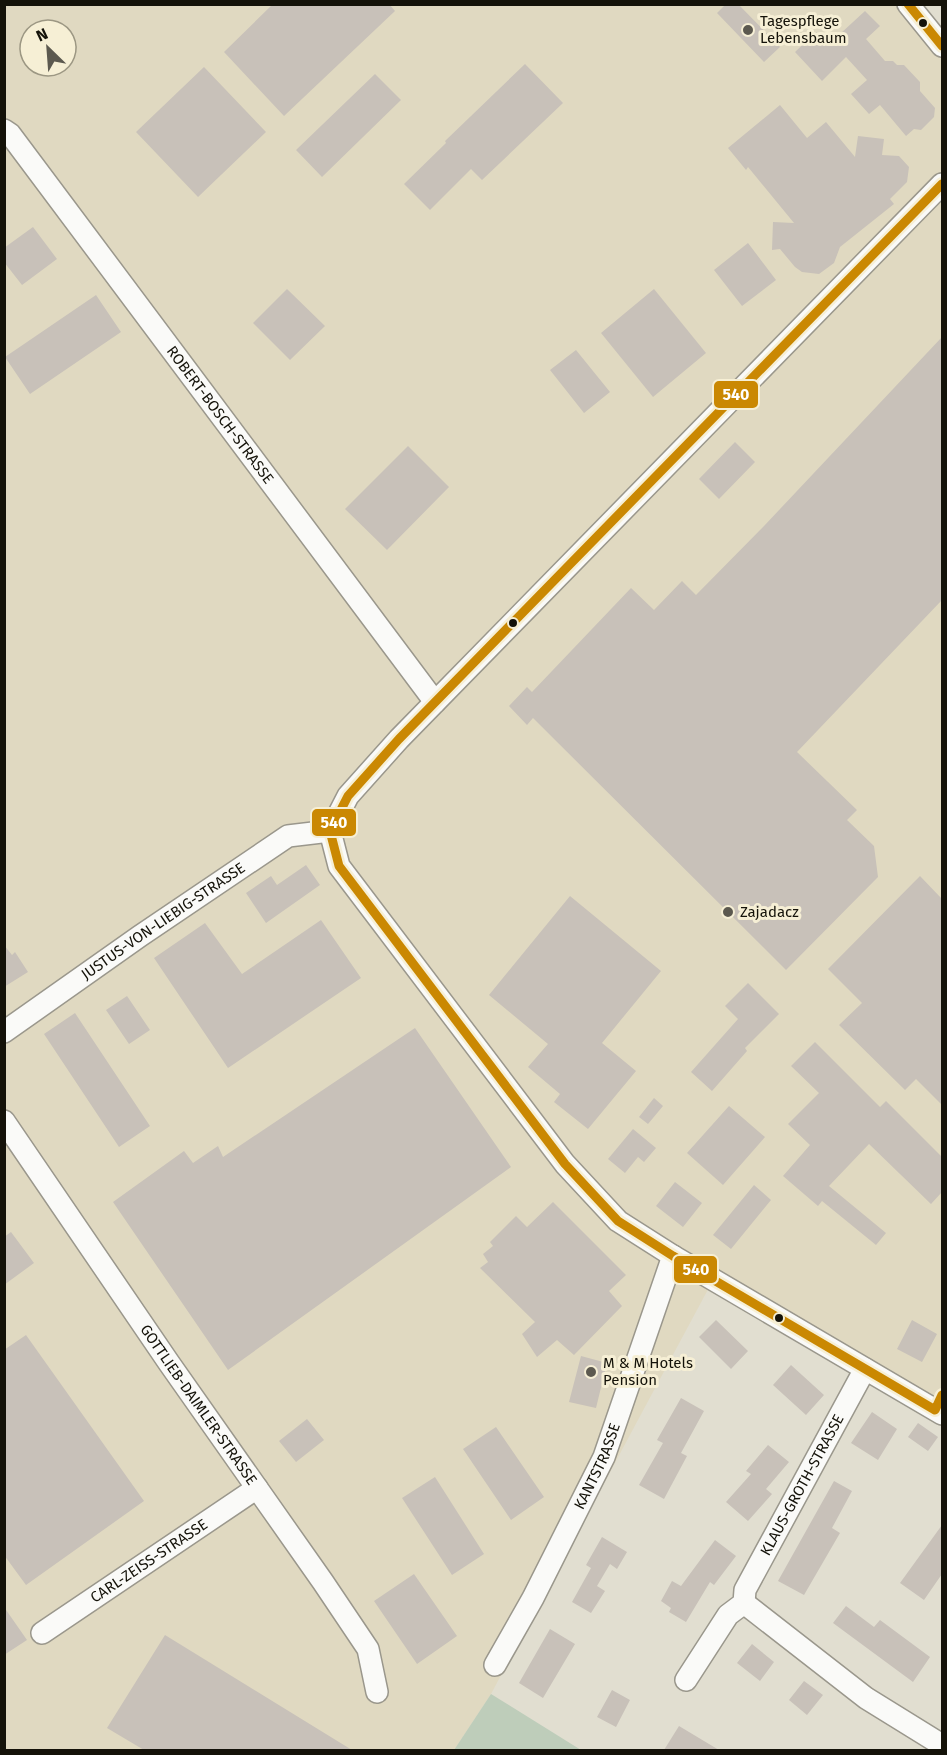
<svg xmlns="http://www.w3.org/2000/svg" width="947" height="1755" font-family="'Fira Sans',sans-serif">
  <rect width="100%" height="100%" fill="#e1ded0"/>
  <path fill="#e0d9c1" fill-rule="evenodd" d="M5,5h893l44,54v1343l-230,-120 -221,412 -37,56h-449zM30,30h36v36h-36z"/>
  <path fill="#becdba" d="M491,1694l90,56h-127z"/>
  <path fill="#c8c1b9" d="M273,4h116l6,7 -111,105 -60,-64z
    M726,4h12l42,43 -16,15 -47,-49z
    M865,11l15,15 -14,13 19,22h8l4,4h7l16,17v9l15,17 -1,9 -13,13 -7,-1 -8,7 -26,-31 -11,9 -18,-20 16,-14 -21,-23 -24,24 -27,-29 21,-20 12,13z
    M525,64l38,39 -81,77 -11,-11 -41,41 -26,-26 42,-41 -1,-2z
    M204,67l62,65 -68,65 -62,-65z
    M375,74l26,26 -79,77 -26,-27z
    M780,105l27,33 19,-16 29,35 3,-21 26,3 -2,16 17,1 10,11 -2,15 -17,17 4,5 -54,43 -6,16 -15,11 -17,-2 -7,-5 -15,-18 -8,1 1,-28 21,1 -46,-56 -2,3 -18,-22z
    M33,227l24,32 -35,26 -18,-23v-14z
    M748,243l28,37 -34,26 -28,-36z
    M287,289l38,37 -35,34 -37,-37z
    M654,289l52,64 -53,44 -52,-64z
    M96,295l25,37 -91,62 -25,-37z
    M942,337v263l-145,152 60,58 -10,10 27,26 4,31 -92,93 -253,-252 -6,7 -18,-19 18,-19 5,5 99,-104 23,22 28,-29 14,14 68,-69z
    M576,350l34,42 -26,21 -34,-43z
    M735,442l20,20 -36,37 -20,-20z
    M408,446l41,41 -62,63 -42,-41z
    M306,865l14,20 -54,38 -20,-30 25,-17 6,9z
    M920,876l22,23v206l-26,-26 -11,11 -66,-65 23,-22 -34,-34z
    M570,896l91,75 -59,72 34,28 -48,58 -34,-27 6,-8 -32,-27 20,-23 -59,-49z
    M321,920l40,58 -133,90 -74,-110 51,-35 37,51z
    M4,945l8,10 3,-3 13,20 -24,15z
    M748,983l31,31 -34,34 2,3 -35,40 -21,-19 47,-53 -13,-13z
    M127,996l23,34 -21,14 -23,-34z
    M75,1013l75,113 -31,21 -75,-113z
    M415,1028l96,139 -283,203 -115,-168 71,-51 9,12 25,-17 5,11z
    M815,1042l65,65 6,-6 56,56v35l-11,12 -62,-60 -40,42 57,47 -10,12 -54,-44 -4,5 -35,-30 27,-31 -22,-21 31,-31 -28,-27z
    M654,1098l9,8 -15,18 -9,-7z
    M729,1106l36,31 -42,48 -36,-32z
    M633,1129l23,19 -12,14 -6,-5 -13,16 -17,-14z
    M675,1182l27,21 -19,24 -27,-21z
    M754,1185l17,15 -40,49 -18,-14z
    M553,1202l73,73 -17,16 13,15 -48,49 -17,-15 -20,17 -15,-23 13,-12 -55,-54 8,-6 -5,-8 10,-8 -3,-4 26,-26 11,11z
    M11,1232l23,31 -30,22v-48z
    M716,1320l32,31 -17,18 -32,-32z
    M912,1320l25,14 -15,28 -25,-13z
    M26,1335l118,166 -118,84 -22,-30v-205z
    M581,1356l26,7 -11,45 -27,-6z
    M791,1365l33,30 -18,20 -33,-30z
    M681,1398l23,13 -23,42 6,3 -23,43 -25,-14 24,-42 -6,-3z
    M872,1412l25,17 -19,31 -27,-17z
    M307,1419l17,21 -28,22 -17,-21z
    M918,1423l20,14 -10,14 -20,-14z
    M496,1427l48,70 -33,23 -48,-71z
    M768,1445l21,17 -23,27 6,5 -24,27 -22,-19 25,-28 -5,-3z
    M435,1477l49,77 -32,21 -50,-77z
    M834,1481l18,10 -20,37 8,5 -36,62 -26,-14z
    M942,1525v49l-18,26 -24,-17z
    M602,1537l25,15 -10,17 -7,-5 -13,22 8,5 -14,22 -19,-11 19,-34 -5,-3z
    M715,1540l21,16 -22,29 -4,-3 -24,40 -17,-10 2,-4 -10,-7 11,-20 9,5z
    M414,1574l43,62 -40,28 -43,-63z
    M846,1606l28,21 6,-7 50,37 -17,25 -80,-59z
    M4,1607l23,33 -23,15z
    M550,1629l25,15 -32,54 -24,-15z
    M165,1635l187,115h-208l-37,-22z
    M752,1644l22,18 -14,19 -23,-18z
    M804,1681l19,14 -16,20 -18,-15z
    M612,1690l18,10 -14,27 -19,-10z
    M679,1726l40,24h-55z"/>
  <g fill="none" stroke-linecap="round" stroke-linejoin="round">
    <g stroke="#9a978c" stroke-width="24">
      <g id="minor">
        <path d="M908,4l34,42"/>
        <path id="s1" d="M4,130l6,4 425,568"/>
        <path d="M942,184l-543,555 -51,57 -18,35 9,35 226,298 53,57 55,35 269,158"/>
        <path id="s2" d="M4,1032l136,-96 148,-100 42,-5"/>
        <path id="s3" d="M4,1121l165,242 154,219 45,67 9,43"/>
        <path d="M744,1603l122,95 76,47"/>
        <path id="s4" d="M42,1633l215,-145"/>
        <path id="s5" d="M495,1665l38,-67 71,-141 69,-201"/>
        <path id="s6" d="M686,1680l42,-65 16,-12 1,-13 120,-221"/>
      </g>
    </g>
    <use href="#minor" stroke="#fafaf8" stroke-width="21"/>
    <g stroke="#f6efd5" stroke-width="14">
      <path id="bus-1" d="M908,4l34,42
        M942,184l-543,555 -51,57 -18,35 9,35 226,298 53,57 55,35 262,154 7,-15"/>
    </g>
    <use href="#bus-1" stroke="#ca8802" stroke-width="9"/>
  </g>
  <g fill="#141209" stroke="#f6efd5" stroke-width="2">
    <circle cx="923" cy="23" r="5"/>
    <circle cx="513" cy="623" r="5"/>
    <circle cx="779" cy="1318" r="5"/>
  </g>
  <g fill="#5c594f" stroke="#f6efd5" stroke-width="2">
    <circle cx="748" cy="30" r="6"/>
    <circle cx="728" cy="912" r="6"/>
    <circle cx="591" cy="1372" r="6"/>
  </g>
  <g text-anchor="middle" stroke-width="6" stroke-linejoin="round" paint-order="stroke">
    <g font-size="15" fill="#141209" stroke="#f6efd5" text-anchor="start">
      <text x="760" y="26">Tagespflege<tspan x="760" dy="17">Lebensbaum</tspan></text>
      <text x="740" y="917">Zajadacz</text>
      <text x="603" y="1368">M &amp; M Hotels<tspan x="603" dy="17">Pension</tspan></text>
    </g>
    <g font-size="15" fill="#141209" stroke="#f6efd5">
      <text dy="5" stroke="none"><textPath href="#s1" startOffset="358">ROBERT-BOSCH-STRASSE</textPath></text>
      <text dy="5" stroke="none"><textPath href="#s2" startOffset="194">JUSTUS-VON-LIEBIG-STRASSE</textPath></text>
      <text dy="5" stroke="none"><textPath href="#s3" startOffset="344">GOTTLIEB-DAIMLER-STRASSE</textPath></text>
      <text dy="5" stroke="none"><textPath href="#s5" startOffset="224">KANTSTRASSE</textPath></text>
      <text dy="5" stroke="none"><textPath href="#s6" startOffset="230">KLAUS-GROTH-STRASSE</textPath></text>
      <text dy="5" stroke="none"><textPath href="#s4" startOffset="129">CARL-ZEISS-STRASSE</textPath></text>
    </g>
  </g>
  <g stroke="#f6efd5" stroke-width="2">
    <rect x="713" y="380" width="46" height="29" rx="6" fill="#ca8802"/>
    <rect x="311" y="808" width="46" height="29" rx="6" fill="#ca8802"/>
    <rect x="673" y="1255" width="45" height="29" rx="6" fill="#ca8802"/>
  </g>
  <g font-size="16" text-anchor="middle" font-weight="bold" fill="#fff">
    <text x="736" y="400">540</text>
    <text x="334" y="828">540</text>
    <text x="696" y="1275">540</text>
  </g>
  <rect width="947" height="1755" fill="none" stroke="#141209" stroke-width="12"/>
  <g transform="translate(48 48) rotate(335)"><circle r="28" fill="#f6efd5" stroke="#9c9783" stroke-width="1.5"/>
  <path d="M0-4.5L10 22L0 15L-10 22Z" fill="#5c594f"/>
  <text y="-9" font-size="16" font-weight="bold" text-anchor="middle" fill="#141209">N</text>
  </g>
</svg>
